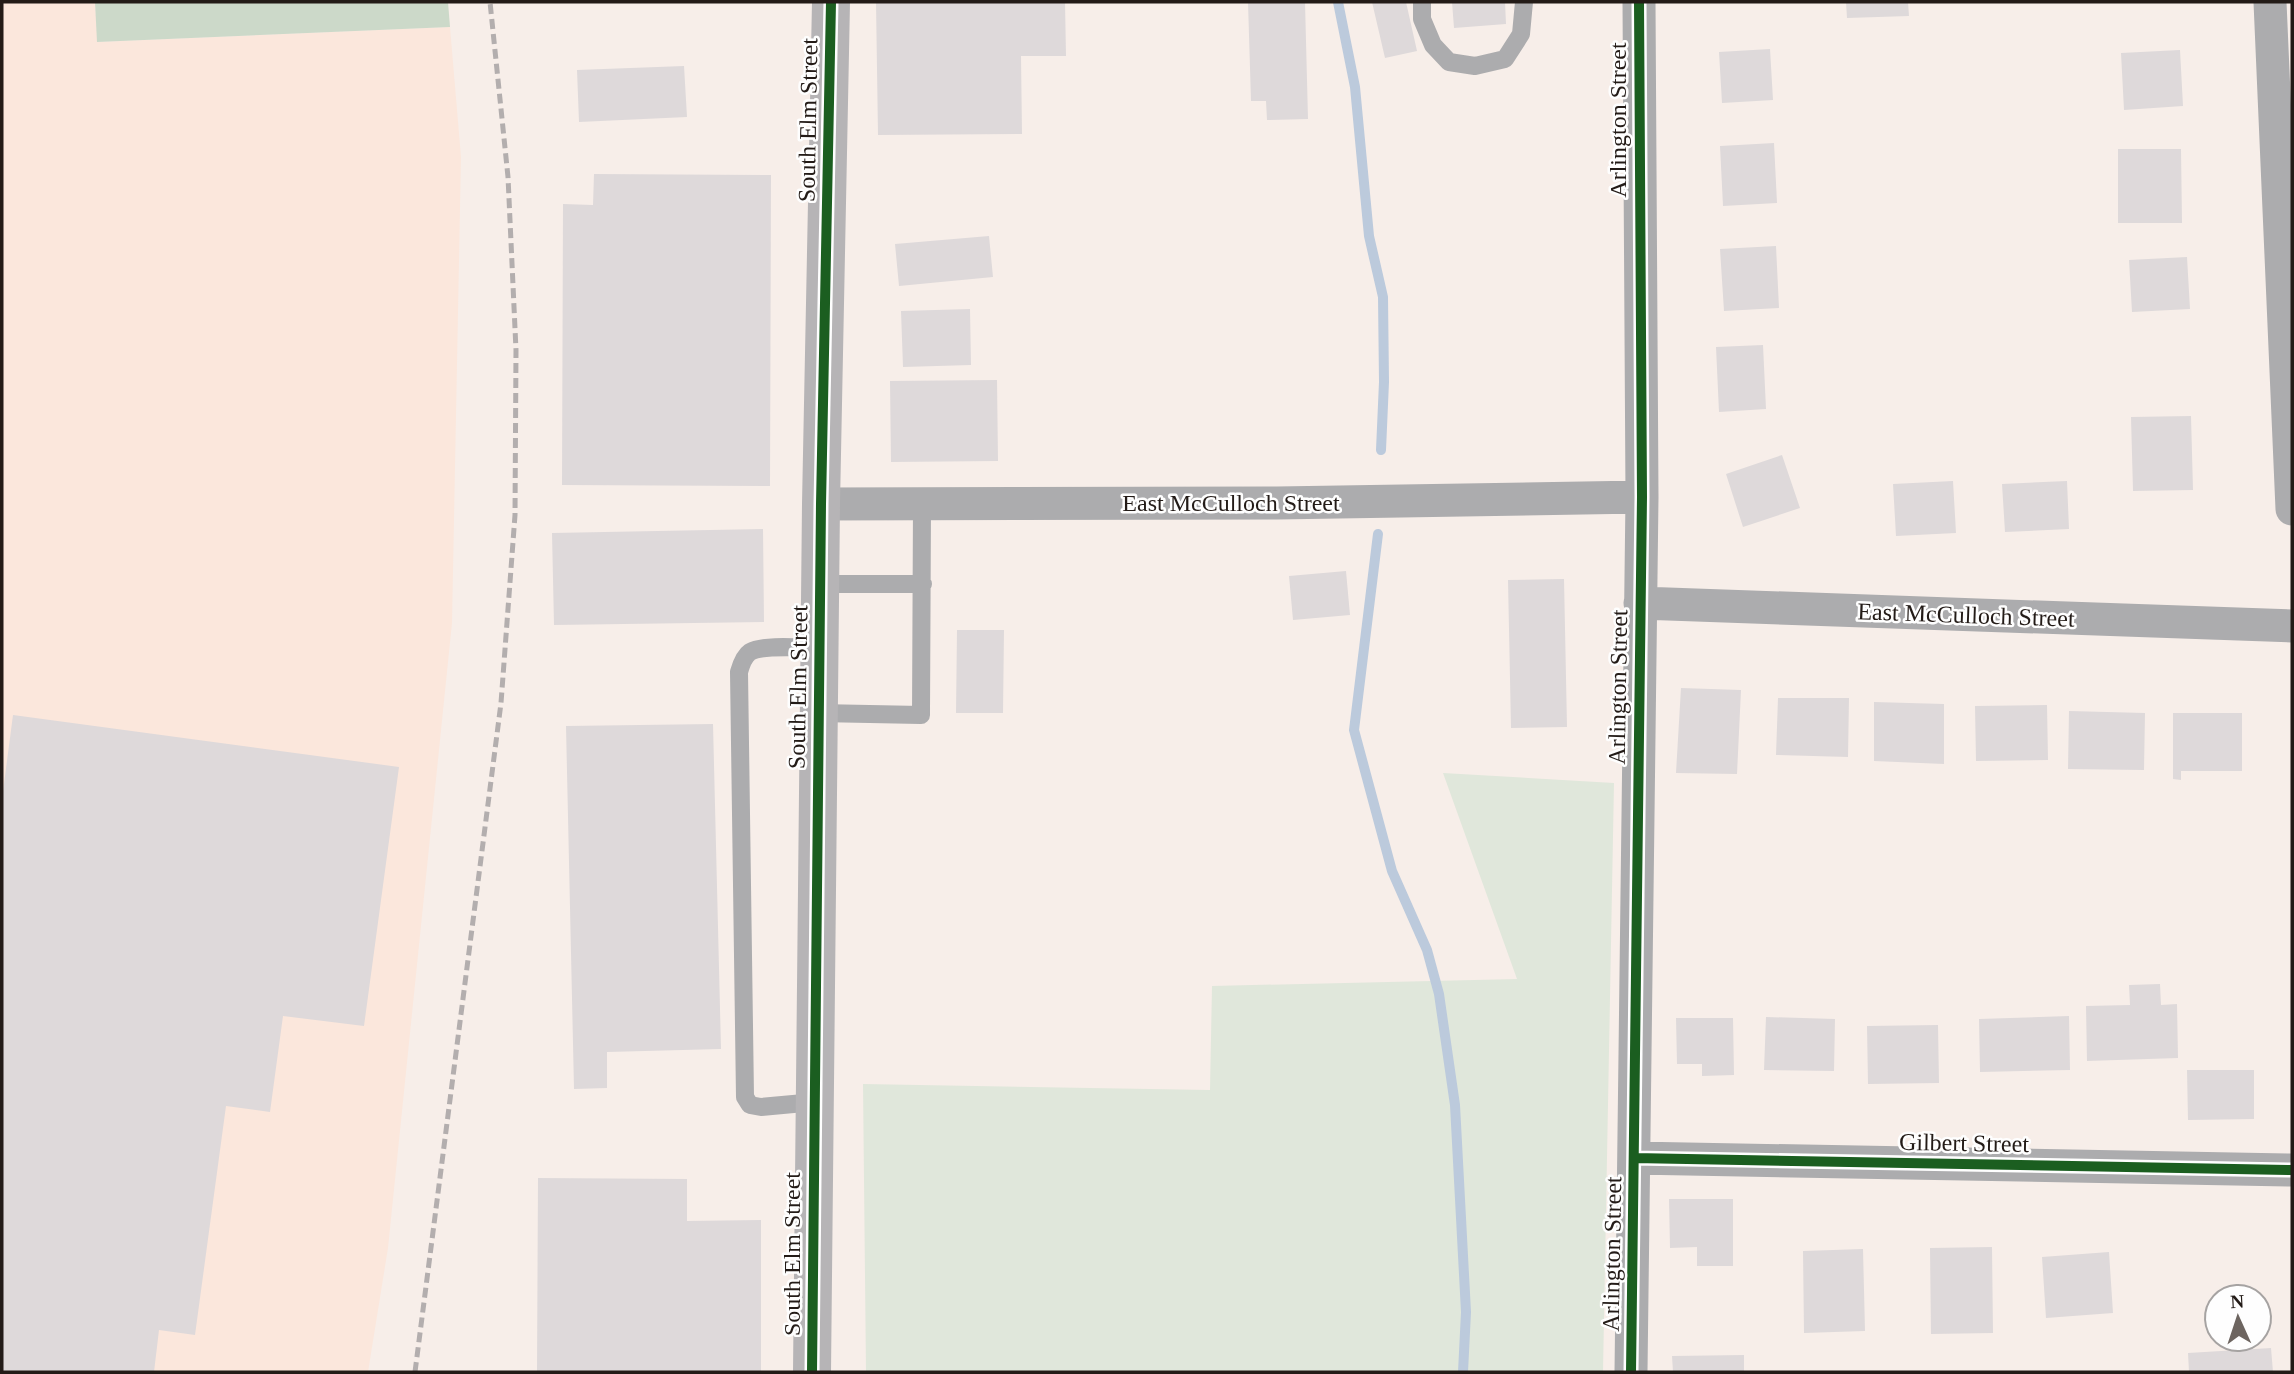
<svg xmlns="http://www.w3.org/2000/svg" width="2294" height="1374" font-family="Georgia,serif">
  <rect width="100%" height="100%" fill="#f7eee9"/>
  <path fill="#fbe7dc" d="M2,2h93l3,40 352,-15 11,130 -9,466 -64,625 -20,124h-366z"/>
  <path fill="#e0e7db" d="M1443,773l171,10 -11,589h-737l-3,-288 347,6 2,-104 305,-7z"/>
  <path fill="#ccd9c9" d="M95,2h353l2,25 -353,15z"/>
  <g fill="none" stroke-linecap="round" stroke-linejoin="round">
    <path stroke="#bccadc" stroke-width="10" d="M1338,2l17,85 14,149 14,61 1,85 -3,68
      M1378,534l-24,196 38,141 35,79 12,44 16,111 11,207 -3,60"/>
  </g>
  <path fill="#ded9da" d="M876,2h189l1,54h-45l1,78 -144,1z
    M1248,2h57l3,117 -41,1 -1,-19h-15z
    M1372,2h34l11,49 -32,7z
    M1452,2h53l1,22 -52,4z
    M1846,2h62l1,14 -62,2z
    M1770,49l3,51 -51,3 -3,-51z
    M2180,50l3,56 -59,4 -3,-57z
    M684,66l3,51 -108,5 -2,-52z
    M1774,143l3,60 -54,3 -3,-60z
    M2118,149h63l1,74h-64z
    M594,174l177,1 -1,311 -208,-1 1,-281 30,1z
    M989,236l4,41 -94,9 -4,-42z
    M1776,246l3,62 -55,3 -4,-62z
    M2187,257l3,52 -58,3 -3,-52z
    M970,309l1,56 -68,2 -2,-56z
    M1763,345l3,64 -47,3 -3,-65z
    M997,380l1,81 -107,1 -1,-81z
    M2191,416l2,74 -60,1 -2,-74z
    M1782,455l18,53 -57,19 -17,-53z
    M1953,481l3,52 -60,3 -3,-52z
    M2067,481l2,48 -64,3 -3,-48z
    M763,529l1,93 -210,3 -2,-92z
    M1346,571l4,44 -57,5 -4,-44z
    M1564,579l3,148 -56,1 -3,-148z
    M957,630h47l-1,83h-47z
    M1681,688l60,2 -4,84 -61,-1z
    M1778,698h71l-1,59 -72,-2z
    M1874,702l70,2v60l-70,-3z
    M2047,705l1,55 -72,1 -1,-55z
    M2069,711l76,2 -1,57 -76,-1z
    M2173,713h69v58h-61v9l-8,-1z
    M13,715l386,52 -35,259 -81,-10 -13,96 -44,-6 -31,229 -36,-5 -5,42h-152v-573z
    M713,724l8,325 -114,3v36l-33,1 -8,-363z
    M2160,984l1,21 16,-1 1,54 -91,3 -1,-55 44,-1 -1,-20z
    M2069,1016l1,54 -90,2 -1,-53z
    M1766,1017l69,2 -1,52 -70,-1z
    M1676,1018h57l1,57 -32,1v-12h-25z
    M1938,1025l1,58 -71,1 -1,-58z
    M2187,1070h67v49l-66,1z
    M538,1178l149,1v42l74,-1v152h-224z
    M1669,1199h64v67h-36v-19l-27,1z
    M1992,1247l1,86 -62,1 -1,-86z
    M1863,1249l2,82 -61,2 -1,-82z
    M2109,1252l4,61 -67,5 -4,-61z
    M2271,1348l2,24h-84l-1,-19z
    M1744,1355v17h-71l-1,-16z"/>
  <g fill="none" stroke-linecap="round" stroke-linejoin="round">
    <path stroke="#acacae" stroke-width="18" d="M1422,2v17l11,26 16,17 26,4 30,-7 16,-25 3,-32
      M820,584h103
      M818,713l103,2 1,-210
      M815,1102l-54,5 -11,-2 -5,-8 -6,-425c2,-7 5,-16 11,-20 14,-8 53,-4 70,-4"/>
    <path stroke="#acacae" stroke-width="33" d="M2270,2l22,507
      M821,504l456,-1 365,-6
      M1640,603l652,23
      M1634,1158l658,12
      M1631,1372l11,-875 -3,-495"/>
    <path stroke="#b6b4b6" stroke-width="38" d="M812,1372l9,-868 10,-502"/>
    <path stroke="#b3aeae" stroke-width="5" stroke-dasharray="10 5" stroke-linecap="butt" d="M415,1372l86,-669 14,-188 1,-165 -8,-173 -18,-175"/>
    <g stroke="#fefefe" stroke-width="15">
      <path id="cycleway" d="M1634,1158l658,12
        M812,1372l9,-868 10,-502
        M1631,1372l11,-875 -3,-495"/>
    </g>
    <use href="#cycleway" stroke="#1b5e20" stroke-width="10"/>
  </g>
  <g text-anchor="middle" stroke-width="5" stroke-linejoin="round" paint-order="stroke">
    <g font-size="24" fill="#231b17" stroke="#fefefe">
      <text transform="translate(808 120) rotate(-89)" y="8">South Elm Street</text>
      <text transform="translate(1618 120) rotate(-90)" y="8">Arlington Street</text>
      <text x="1231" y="511">East McCulloch Street</text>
      <text transform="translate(1966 615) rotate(2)" y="8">East McCulloch Street</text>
      <text transform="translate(798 687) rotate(-89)" y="8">South Elm Street</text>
      <text transform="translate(1618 687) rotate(-89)" y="8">Arlington Street</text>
      <text transform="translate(1964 1143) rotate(1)" y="8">Gilbert Street</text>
      <text transform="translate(792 1254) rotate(-90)" y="8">South Elm Street</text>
      <text transform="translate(1612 1254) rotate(-89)" y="8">Arlington Street</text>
    </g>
  </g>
  <rect width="2294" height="1374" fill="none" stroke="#231b17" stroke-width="7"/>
  <g transform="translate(2238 1318) rotate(357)"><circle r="33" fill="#fefefe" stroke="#a6a3a2" stroke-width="2"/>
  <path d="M0-5L12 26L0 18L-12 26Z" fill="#6d6560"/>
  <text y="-10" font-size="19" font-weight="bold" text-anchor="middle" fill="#231b17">N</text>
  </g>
</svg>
